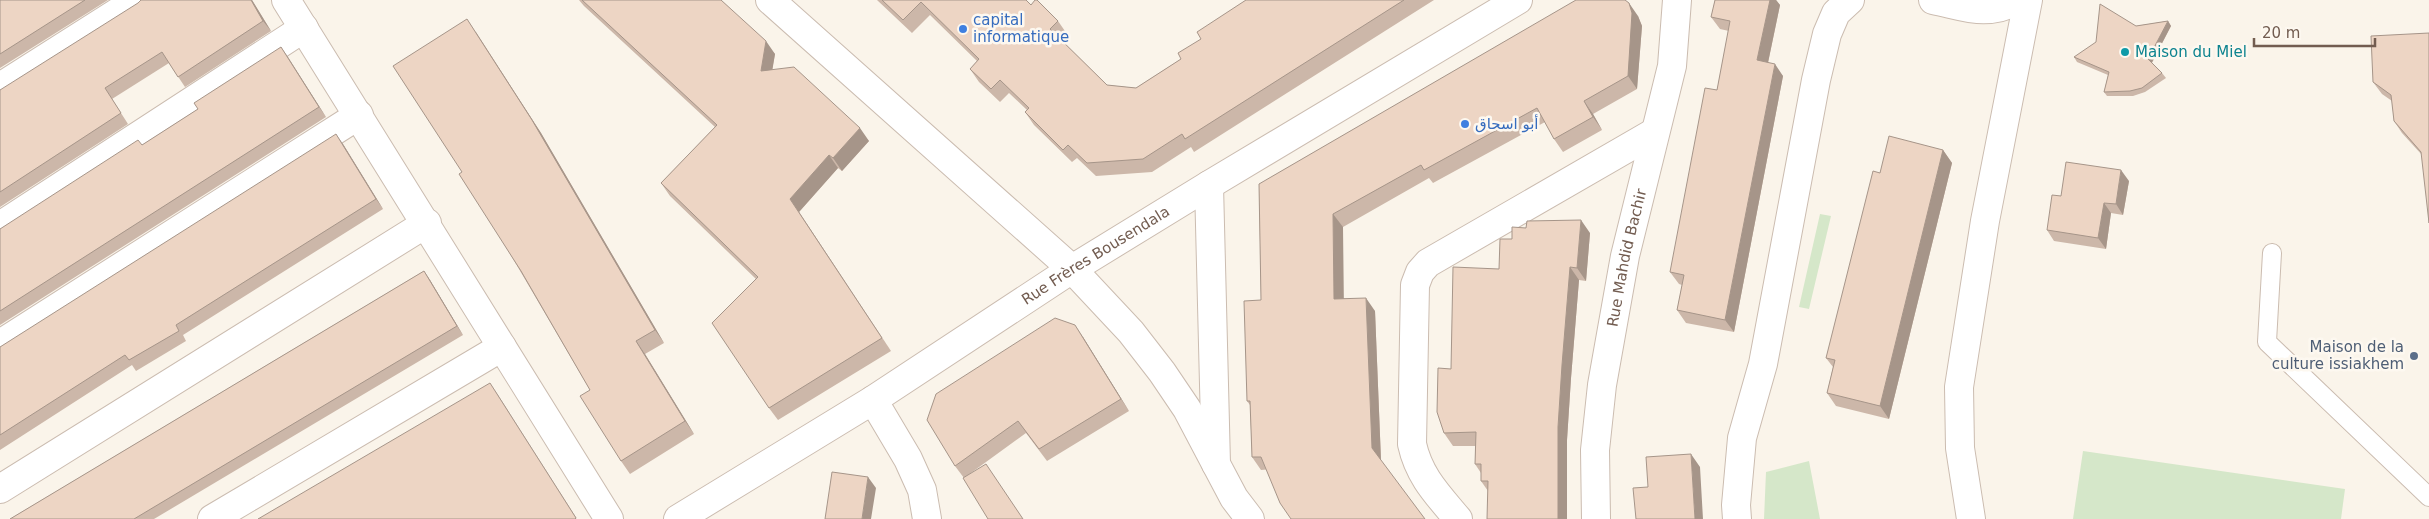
<svg xmlns="http://www.w3.org/2000/svg" width="2429" height="519" font-family="'DejaVu Sans',Vazirmatn,sans-serif">
  <rect width="100%" height="100%" fill="#faf4ea"/>
  <path fill="#d5e7c9" d="M1820,214l11,2 -22,93 -10,-2z
    M2083,451l262,38 -4,30h-268z
    M1809,461l11,58h-56l2,-47z"/>
  <g fill="none" stroke-linecap="round" stroke-linejoin="round">
    <g stroke="#cbbcb0" stroke-width="20">
      <path id="lane" d="M2272,253l-5,89 162,155"/>
    </g>
    <g stroke="#cbbcb0" stroke-width="30">
      <g id="street">
        <path d="M286,0l323,519"/>
        <path d="M770,0l302,269 59,63 31,40 25,37 29,55"/>
        <path d="M1933,0c34,7 53,17 86,0"/>
        <path d="M0,87l137,-87"/>
        <path d="M1209,185l7,279 18,34 16,21"/>
        <path d="M0,226l304,-198"/>
        <path d="M0,344l359,-229"/>
        <path d="M873,400l35,59 14,31 5,29"/>
        <path d="M0,489l427,-266"/>
        <path d="M212,519l290,-172"/>
        <path id="s1" d="M678,519l195,-119 199,-131 137,-84 309,-185"/>
        <path d="M1458,519c-21,-25 -39,-43 -46,-75l3,-159 5,-13 8,-9 227,-131"/>
        <path id="s2" d="M1596,519l-1,-69 7,-65 23,-129 47,-190 5,-66"/>
        <path d="M1737,519l-1,-14 6,-67 21,-74 53,-284 11,-46 9,-21 14,-13"/>
        <path d="M1971,519l-11,-71 -1,-61 26,-166 43,-221"/>
      </g>
    </g>
    <use href="#lane" stroke="#fff" stroke-width="18"/>
    <use href="#street" stroke="#fff" stroke-width="28"/>
  </g>
  <path fill="#ccb7a9" d="M0,0h108l-108,68z
    M252,0l19,31 -86,56 -16,-24 -57,36 16,25 -128,83v-117z
    M579,0h142l54,54 -3,16 97,71 -27,30 -4,-3 -39,44 92,139 -113,69 -9,-12 -13,-129 -86,-83 -9,-13 54,-56 -131,-121z
    M877,0h149l5,5 27,16 9,13 -6,6 46,45 29,3 45,-29 20,-20 45,-39h188l-240,152 -3,-5 -39,25 -56,4 -19,-18 -5,4 -38,-37 -9,-13 2,-2 -18,-17 -9,9 -21,-20 -9,-13 7,-8 -47,-46 -18,18z
    M1715,0h61l4,5 -12,58 15,13 -49,256 -48,-9 -9,-13 5,-25 -3,-1 -9,-12 47,-182 12,-59 -9,-2 -9,-12z
    M1638,16l4,10 -5,63 -44,25 9,16 -39,22 -9,-13 -9,-17 -112,61 -4,-5 -86,49v71l32,13 6,149 -120,10 -9,-13 -2,-52 -3,-4 14,-101 -2,-116z
    M2168,21l3,5 -19,37 10,10 4,5 -21,14 -12,4h-26l-3,-4 4,-17 -31,-13 -3,-5 62,-31z
    M476,32l65,101 123,210 -19,11 49,80 -64,40 -9,-13 -31,-71 -128,-218z
    M2429,33l-7,122 -20,-22 -8,-12 -2,-20 -10,-7 -9,-12z
    M281,47l45,70 -326,208v-96l142,-84 56,-36z
    M343,144l40,65 -200,126 3,6 -50,30 -4,-6 -132,85v-103z
    M1943,150l9,13 -63,256 -53,-13 -9,-13 6,-26 -7,-9 54,-185z
    M2129,181l-6,34 -12,-2 -5,36 -52,-8 -7,-11 14,-34z
    M1590,233l-4,48 -7,-1 -8,98 -4,62 -79,51 -7,-10v-8l-6,-9v-18h-22l-9,-13 7,-64 48,-100 13,-30z
    M424,271l6,9 33,55 -309,184h-144z
    M1083,337l46,74 -82,50 -21,-28 -62,45 -9,-12z"/>
  <path fill="#a69589" d="M251,0h1l19,31 -8,-10z
    M1770,0h6l4,5 -14,67 -9,-12z
    M1629,3l9,13 4,10 -5,63 -9,-13z
    M467,19l74,114 123,210 -9,-13z
    M2168,21l3,5 -20,38 -3,-5z
    M766,41l9,13 -5,30 -9,-13z
    M281,47l7,10 38,60 -7,-10z
    M1775,64l8,12 -49,256 -9,-12z
    M1584,101l9,13 9,16 -9,-13z
    M860,128l9,13 -27,30 -9,-13z
    M336,134l7,10 40,65 -7,-10z
    M1943,150l9,13 -63,256 -9,-13z
    M829,155l9,13 -39,44 92,139 -101,-152z
    M2121,170l8,11 -6,34 -7,-11z
    M2104,203l7,10 -5,36 -8,-11z
    M1333,214l10,13 1,85 -10,-13z
    M1581,220l9,13 -4,48 -9,-13z
    M1570,267l9,13 -8,98 -4,62v79h-9v-92l4,-62z
    M424,271l6,9 33,55 -6,-9z
    M1366,298l9,13 6,150 -9,-13z
    M1075,325l8,12 46,74 -8,-12z
    M636,341l9,13 49,80 -9,-13z
    M490,383l8,12 79,124 -1,-1z
    M1691,454l9,13 3,52h-8z
    M868,477l8,11 -5,31h-9z"/>
  <path fill="#edd5c4" stroke="#a69589" d="M0,0h85l-85,54z
    M141,0h110l12,21 -85,56 -16,-25 -57,36 16,25 -121,79v-102l138,-87z
    M582,0h139l45,41 -5,30 33,-4 66,61 -27,30 -4,-3 -39,44 92,139 -113,70 -57,-85 46,-46 -97,-94 56,-58z
    M882,0h144l5,5 4,-5h2l21,21 -8,8 57,56 29,3 45,-29 -3,-6 23,-14 -4,-7 49,-32h158l-219,139 -3,-5 -39,25 -56,4 -19,-18 -5,5 -38,-38 4,-4 -29,-28 -9,9 -21,-20 9,-10 -58,-57 -18,18z
    M1576,0h49l4,3 3,10 -4,63 -44,25 9,16 -39,22 -17,-31 -113,62 -3,-5 -88,49 1,85 32,-1 6,150 53,71h-134l-11,-16 -19,-46h-9l-2,-56h-3l-3,-100 17,-1 -2,-116z
    M1715,0h55l-13,60 18,4 -50,256 -48,-10 7,-35 -14,-3 35,-184 12,2 13,-69 -19,-4z
    M2100,4l36,22 32,-5 -20,38 14,14 -20,15 -12,3 -26,1 5,-20 -35,-15 22,-15z
    M467,19l65,101 123,210 -19,11 49,80 -64,40 -41,-65 10,-6 -69,-119 -62,-97 3,-2 -69,-106z
    M2429,33v190l-8,-71 -27,-31 -3,-26 -18,-13 -2,-46z
    M281,47l38,60 -319,204v-82l138,-89 4,5 56,-36 -4,-6z
    M336,134l40,65 -200,126 3,6 -50,29 -4,-5 -125,80v-88z
    M1889,136l54,14 -63,256 -53,-13 8,-33 -9,-2 47,-187 7,2z
    M2066,162l55,8 -5,34 -12,-1 -6,35 -51,-8 5,-35 9,1z
    M1581,220l-4,48 -7,-1 -8,98 -4,62v92h-71l1,-38h-7v-17h-6l1,-32 -32,1 -7,-21 1,-44 13,1 2,-102 46,2 1,-30h12v-12l14,1 1,-7z
    M424,271l33,55 -323,193h-124z
    M1055,318l20,7 46,74 -82,50 -21,-28 -63,45 -28,-46 9,-26z
    M490,383l86,135 -1,1h-317z
    M1691,454l4,65h-59l-3,-31 15,-1 -2,-30z
    M986,464l37,55h-35l-25,-41z
    M832,472l36,5 -6,42h-37z"/>
  <g fill="#3f7fe0" stroke="#fdf8f0" stroke-width="2">
    <circle cx="963" cy="29" r="5"/>
    <circle cx="1465" cy="124" r="5"/>
  </g>
  <circle fill="#0f9aa8" stroke="#fdf8f0" stroke-width="2" cx="2125" cy="52" r="5"/>
  <circle fill="#5c6f8a" stroke="#fdf8f0" stroke-width="2" cx="2414" cy="356" r="5"/>
  <g text-anchor="middle" stroke-width="5" stroke-linejoin="round" paint-order="stroke">
    <g font-size="15" fill="#366cbe" stroke="#fdf8f0" text-anchor="start">
      <text x="973" y="25">capital<tspan x="973" dy="17">informatique</tspan></text>
      <text x="1475" y="129">أبو اسحاق</text>
    </g>
    <g font-size="15" fill="#0d838f" stroke="#fdf8f0" text-anchor="start">
      <text x="2135" y="57">Maison du Miel</text>
    </g>
    <g font-size="15" fill="#725c50" stroke="#fdf8f0">
      <text dy="5" stroke="none"><textPath href="#s1" startOffset="494">Rue Frères Bousendala</textPath></text>
      <text dy="5" stroke="none"><textPath href="#s2" startOffset="264">Rue Mahdid Bachir</textPath></text>
    </g>
    <g font-size="15" fill="#4e5e75" stroke="#fdf8f0" text-anchor="end">
      <text x="2404" y="352">Maison de la<tspan x="2404" dy="17">culture issiakhem</tspan></text>
    </g>
  </g>
  <path d="M2254 38v8h121v-8" fill="none" stroke="#725c50" stroke-width="2.5"/>
  <text x="2262" y="38" font-size="15" fill="#725c50" stroke="#fdf8f0" stroke-width="4" paint-order="stroke">20 m</text>
</svg>
